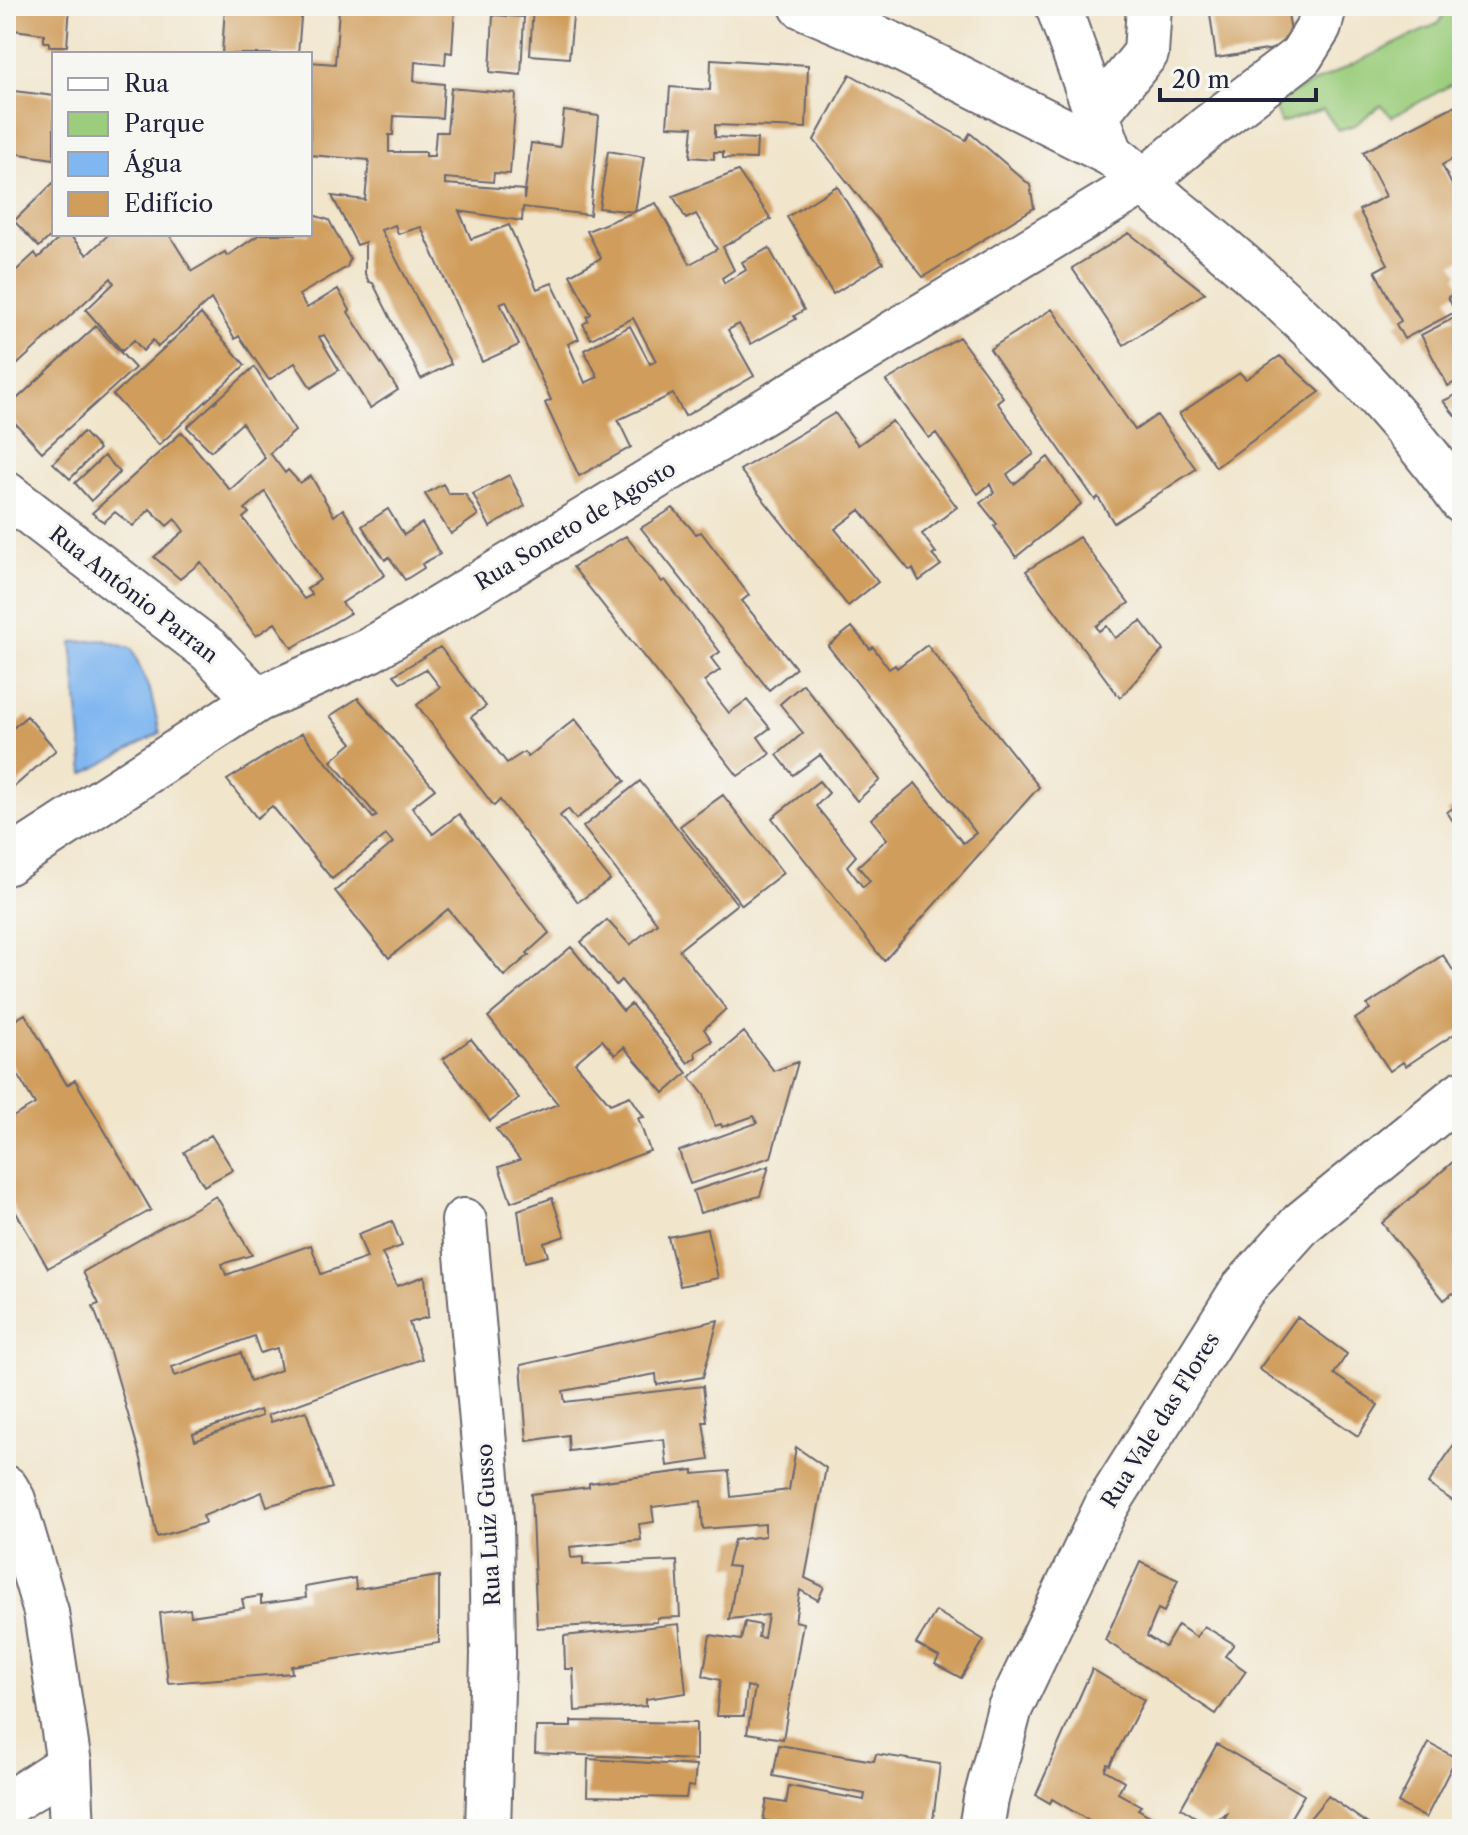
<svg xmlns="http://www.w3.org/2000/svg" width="1468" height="1835" font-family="'Libre Caslon Text',serif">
  <rect width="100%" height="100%" fill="#f6f6f2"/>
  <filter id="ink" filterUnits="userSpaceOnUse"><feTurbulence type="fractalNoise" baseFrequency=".0125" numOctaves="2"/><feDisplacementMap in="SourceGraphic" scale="16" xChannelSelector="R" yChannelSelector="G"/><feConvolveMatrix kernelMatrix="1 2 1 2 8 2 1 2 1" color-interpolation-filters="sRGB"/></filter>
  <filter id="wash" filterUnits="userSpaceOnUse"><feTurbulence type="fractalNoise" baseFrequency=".006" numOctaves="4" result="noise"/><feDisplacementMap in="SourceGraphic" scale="32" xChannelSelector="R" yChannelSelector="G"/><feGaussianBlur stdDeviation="1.8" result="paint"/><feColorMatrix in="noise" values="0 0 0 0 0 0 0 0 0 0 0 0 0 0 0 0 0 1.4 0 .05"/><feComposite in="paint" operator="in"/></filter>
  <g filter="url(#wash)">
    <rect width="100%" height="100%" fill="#f1e5cc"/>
    <path fill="#9ccd7d" stroke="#5f785c" stroke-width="2" d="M1449,6h13v73l-70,38 -11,-12 -26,20 -17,5 -15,-21 -42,14 -8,-21 166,-79z"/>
    <path fill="#81b7f0" stroke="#526c96" stroke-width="2" d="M104,640l28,9 19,45 9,39 -76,41 -12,-132z"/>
    <g id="blocks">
      <path fill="#d09d5b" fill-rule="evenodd" d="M6,6h64l-3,40h-18v-4h-5v-8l-38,-5z
        M225,6h77l-4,48h-76z
        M335,6l120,1 -3,46 -6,-1 -1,13 -30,-3 -1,19 30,3 -2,34 -48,-2 -1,19h-4v17h37v4h8l2,-24h11l4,-44 65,6 -6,80 -16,-1 -1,9 -48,-4v6l79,6v10l7,-57 29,4 4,-36 35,5 -9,99 -67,-8 -1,14 -63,-10 12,28 38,-14 28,64 15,-6 27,56 -11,5 17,39 13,-6 -14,-27 46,-24 20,38 6,-3 -23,-43 -42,21 -8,-15 5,-3 -1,-4 4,-3 -21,-39 31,-17 -14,-27 69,-28 34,61 27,-15 -21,-35 -10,5 -13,-23 65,-25 33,48 -48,28 11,23 -12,8 2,5 22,-13 -4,-8 27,-14 35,62 -10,6 2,3 -45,25 -12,-20 -11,6 26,46 -69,40 -12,-22 -55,26 13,27 -52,29 -34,-73 6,-3 -45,-99 -6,2 19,42 -37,17 -61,-135 -23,7 -3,-9 -14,5 70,134 -30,15 -48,-96 -4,-1 -4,-8v-32l-8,3 -25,-49 33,4 4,-40 -59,-5v-93l25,2 4,-55h-4z
        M533,6h41l-5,52 -39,-3z
        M1209,6h78l6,40 -77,12z
        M493,15l31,2 -3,58 -31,-3z
        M711,59l97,6 -2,63 -91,-3v12l42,2 -1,20 -33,-1v-6h-9v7l-24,-2 3,-30 -26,-1 3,-39 40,3z
        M850,74l116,66 4,-7 60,52 4,23 -111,69 -109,-137z
        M6,90l48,6v63l-48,-7z
        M1462,102v52l-20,11 20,40v53l-9,6 6,10 -3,2 6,14 -14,7 7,15 7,-4v71l-14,7 -27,-51 35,-18 -3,-4 -49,26 -8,-15 5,-3 -26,-50 13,-7 -29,-54 27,-14 -23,-44z
        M608,151l36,6 -9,55 -36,-4z
        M54,182v51l-15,14 -25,-26z
        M837,186l46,77 -50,31 -46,-77z
        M310,214l19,6 21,39 -3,8 -48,28 8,13 31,-19 12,21 -2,2 50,78 -28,18 -46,-73 -5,2 20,33 -28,18 -16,-25 -26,17 -30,-44 -4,3 -24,-40 -53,48 -5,-7 -10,11 -9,-11 -12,11 -36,-41 28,-27 -3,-5 -105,97v-95l29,-27 3,5 26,-24h5l18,21 22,-21h60l23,37 33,-19 2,4 33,-22h50z
        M1129,233l76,60 -81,52 -52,-77z
        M1052,309l83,121 22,-15 39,54 -82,54 -16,-26 -3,3 -105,-151z
        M201,314l44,51 -86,80 -46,-50z
        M96,326l39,42 -93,84 -36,-39v-4z
        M959,337l44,60 -6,5 37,52 -27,20 3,5 4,5 34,-27 33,47 -65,53 -22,-31 3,-2 -17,-21 14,-10 -4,-9 -12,10 -42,-61 -7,5 -43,-57z
        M1280,356l40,36 -104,75 -37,-53 61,-41 6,6z
        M254,367l41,64 -25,22 15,20 3,-3 12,13 11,-7 23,40 9,-7 42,66 -43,28 8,10 -58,35 -17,-25 -19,13 -55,-74 -21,17 -26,-22 30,-26 -9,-12 -8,7 -17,-17 -17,17 -18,-14 -11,10 -12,-9 90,-81 48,58 35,-32 -23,-35 -31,28 -24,-24zM265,492l55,88 -13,9 5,6 -8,4 -61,-81 6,-5 -4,-4z
        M1462,392v32l-19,-23z
        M835,413l23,32 34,-24 65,86 -35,27 14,19 -4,2 9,10 -22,16 -6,-12 -4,1 -49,-60 -25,19 43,53 -30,24 -108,-136z
        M83,432l16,17 -29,30 -17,-16z
        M104,456l16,16 -29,29 -16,-18z
        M509,475l16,31 -35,21 -17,-33z
        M443,484l6,10h16l13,21 -27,19 -26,-40z
        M673,508l23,26 5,-2 48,63 -7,6 54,67 -27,22 -128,-162z
        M388,509l16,26 18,-12 18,31 -18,10 2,4 -19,12 -16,-23 -4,3 -23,-34z
        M626,536l36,46 3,-2 55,72 -9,6 9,12 -16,11 25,32 18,-13 23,28 -12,9 12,17 -32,22 -165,-209z
        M1079,537l50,66 -33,23 3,5 8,-5 8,12 26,-17 22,29 -43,48 -94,-127z
        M852,627l18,22 3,-2 16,22 6,-4 2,3 30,-23 112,142 -155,174 -112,-143 47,-37 10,12 -13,13 40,50 -9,10 16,21 7,-6 -12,-15 29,-27 -16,-20 44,-36 48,60 13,-10 -148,-187z
        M440,647l46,59 -15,11 36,46 17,-11 4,5 47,-38 50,62 -49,38 -8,-10 -8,7 50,64 -32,22 -78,-102 -6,6 -77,-101 23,-18 -14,-18 -25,14 -7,-8z
        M803,684l77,96 -23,21 -37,-46 -27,20 -16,-20 26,-22 -23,-29z
        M358,698l77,91 -23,18 21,27 26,-20 90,119 -22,20 2,2 -25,21 -56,-67 -59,49 -54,-67 58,-48 -7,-8 -54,44 -60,-73 -15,12 -30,-38 75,-47 71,85 4,-2 -46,-55 21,-18 -22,-27z
        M27,716l29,34 -50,44v-60z
        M640,781l97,123 -58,46 47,59 -22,20 8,12 -17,11 1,5 -8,6 -67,-83 -5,5 -35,-43 26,-22 23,25 27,-22 -74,-96z
        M723,795l60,78 -41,32 -62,-79z
        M1462,802v33l-15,-23z
        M571,947l52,64 8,-7 56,69 -23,20 -40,-46 -9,8 -13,-15 -27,23 35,41 20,-8 14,21 -6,1 12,33 -139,51 -12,-35 21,-7 -24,-31 62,-25 -70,-87z
        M1443,955l19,29v45l-56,37 -3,-4 -13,9 -35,-52 15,-10 -3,-4z
        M25,1014l42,71 8,-5 76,130 -103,58 -42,-73v-74l29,-17 -29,-49v-29z
        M744,1032l30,39 24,-9 -27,95 -81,27 -11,-33 78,-28 -3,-7 -32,11 -1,-3 -6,2 -11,-31 -14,-18z
        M471,1039l48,59 -29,23 -47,-62z
        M211,1135l22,35 -29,16 -20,-34z
        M1454,1161l8,9v124l-4,3 -5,-4 -9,7 -62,-77z
        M769,1166l-9,30 -60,17 -7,-22z
        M216,1196l36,59 -30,9 4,11 85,-30 10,29 46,-16 -9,-24 34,-13 10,25 -20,7 15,33 28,-10 3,41 -19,6 13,36 -154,56 3,7 35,-11 26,77 -65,18 -5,-14 -59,24 2,7 -48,14 -16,-78 -31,-107 -17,-46 6,-2 -16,-32zM254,1336l6,17 17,-5 4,22 -31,11 -9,-28 -66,23 -3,-9zM260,1410l2,6 -67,25 -2,-7z
        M552,1198l13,38 -21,7 4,13 -23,6 -7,-52z
        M707,1229l11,49 -38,8 -12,-49z
        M1297,1317l50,37 -13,20 44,31 -20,31 -99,-67z
        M718,1320l-15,57 -46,8 -1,-11 -93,17 2,11 138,-16 4,36h-4l6,38 -42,6 -3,-27 -95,12 -1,-16 -41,6 -6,-76z
        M1455,1443l7,5v59l-34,-23z
        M796,1447l30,21 -21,110 19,9 -6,13 -18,-10 -5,31 8,2 -20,116 -36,-6 8,-45 -8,-2 -3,30h-28l4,-36 -17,-4 7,-41 31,5 4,-18 15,3 -2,12 6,1 4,-23 -39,4 9,-52 -11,-1 7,-26 31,-4v-12l-62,5 -2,-28 -49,6 2,15 -15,2 2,16 -71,7 1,11 12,-1v8l94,-4 3,56 -23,1v4l-120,6 -6,-134 58,-7v-4l104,-13v4l36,-3 2,26 58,-7z
        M1140,1562l38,18 -14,32 -6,-3 -11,27 18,11 13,-22 18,12 8,-11 30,18 -9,12 21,15 -30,43 -111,-74z
        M439,1576v67l-148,23 1,7 -124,10 -8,-70 30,-4 1,7 53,-8 -2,-9 19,-3v8l45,-6 -1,-11 50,-9 1,11z
        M936,1611l48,29 -23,38 -26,-14 4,-7 -23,-13z
        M679,1624l7,69 -40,6v7l-71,5 -2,-42h-8l-1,-33z
        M1092,1669l52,31 -34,65 -3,-1 -2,6 19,11 -6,12 23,13 -3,3 20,12 -4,8h-51l-51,-30 -2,4 -14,-8z
        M571,1721l125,2v37l-161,-7 1,-26h35z
        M1429,1743l27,15 -30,60 -28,-15z
        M1217,1744l87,51 -20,34h-66l9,-15 -20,10 -26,-16z
        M779,1745l95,16 2,-7 64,10 -8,65h-119l-50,-9 4,-20 19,3 3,-17 75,14 1,-6 -92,-18z
        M588,1759l108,7 -2,21 -6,-1 -2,12 -99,-2z
        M1328,1796l44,31 -2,2h-69z"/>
    </g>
  </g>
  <g filter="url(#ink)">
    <use href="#blocks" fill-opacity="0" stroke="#6a666e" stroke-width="2"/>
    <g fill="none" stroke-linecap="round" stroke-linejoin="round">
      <g stroke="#6a666e" stroke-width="48">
        <path id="minor" d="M802,6l89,38 220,110c23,17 43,38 65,56 106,85 207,180 286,291
          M1058,6l53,148
          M1097,114l49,-61 3,-47
          M6,494l203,156 48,50
          M6,863l251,-163 113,-50 773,-468 64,-54 94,-72 18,-29 5,-21
          M464,1221l27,301 2,132 -5,175
          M6,1805l63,-41
          M981,1829l5,-30 24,-91 97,-203 135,-215 60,-67 160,-130"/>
      </g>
      <g stroke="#6a666e" stroke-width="48">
        <path id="major" d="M6,1488l7,12 33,112 23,152 3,65"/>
      </g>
      <use href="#minor" stroke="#fff" stroke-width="44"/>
      <use href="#major" stroke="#fff" stroke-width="44"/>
    </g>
  </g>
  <g text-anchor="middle" stroke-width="6" stroke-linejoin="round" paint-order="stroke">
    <g font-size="22" fill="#22223b" stroke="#f6f6f2">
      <text transform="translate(575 525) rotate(-31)" y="8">Rua Soneto de Agosto</text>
      <text transform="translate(134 594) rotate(38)" y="8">Rua Antônio Parran</text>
      <text transform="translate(1160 1420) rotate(-58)" y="8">Rua Vale das Flores</text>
      <text transform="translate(488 1525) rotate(-93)" y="8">Rua Luiz Gusso</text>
    </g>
  </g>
  <rect width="1468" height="1835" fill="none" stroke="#f6f6f2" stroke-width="32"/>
  <rect x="52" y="52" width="260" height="184" fill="#f6f6f2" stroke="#a1a1a9" stroke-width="2"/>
  <rect x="68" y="78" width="40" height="12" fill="#ffffff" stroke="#a1a1a9" stroke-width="2"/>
  <text x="124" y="92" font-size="24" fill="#22223b">Rua</text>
  <rect x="68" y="112" width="40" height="24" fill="#9ccd7d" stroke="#a1a1a9" stroke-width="2"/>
  <text x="124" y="132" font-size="24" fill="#22223b">Parque</text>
  <rect x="68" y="152" width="40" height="24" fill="#81b7f0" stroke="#a1a1a9" stroke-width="2"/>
  <text x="124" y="172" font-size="24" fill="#22223b">Água</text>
  <rect x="68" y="192" width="40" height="24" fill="#d09d5b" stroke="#a1a1a9" stroke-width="2"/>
  <text x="124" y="212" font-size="24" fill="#22223b">Edifício</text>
  <path d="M1160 88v12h156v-12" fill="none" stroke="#22223b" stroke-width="4"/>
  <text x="1172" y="88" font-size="24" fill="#22223b" stroke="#f6f6f2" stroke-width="6" paint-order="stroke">20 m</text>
</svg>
